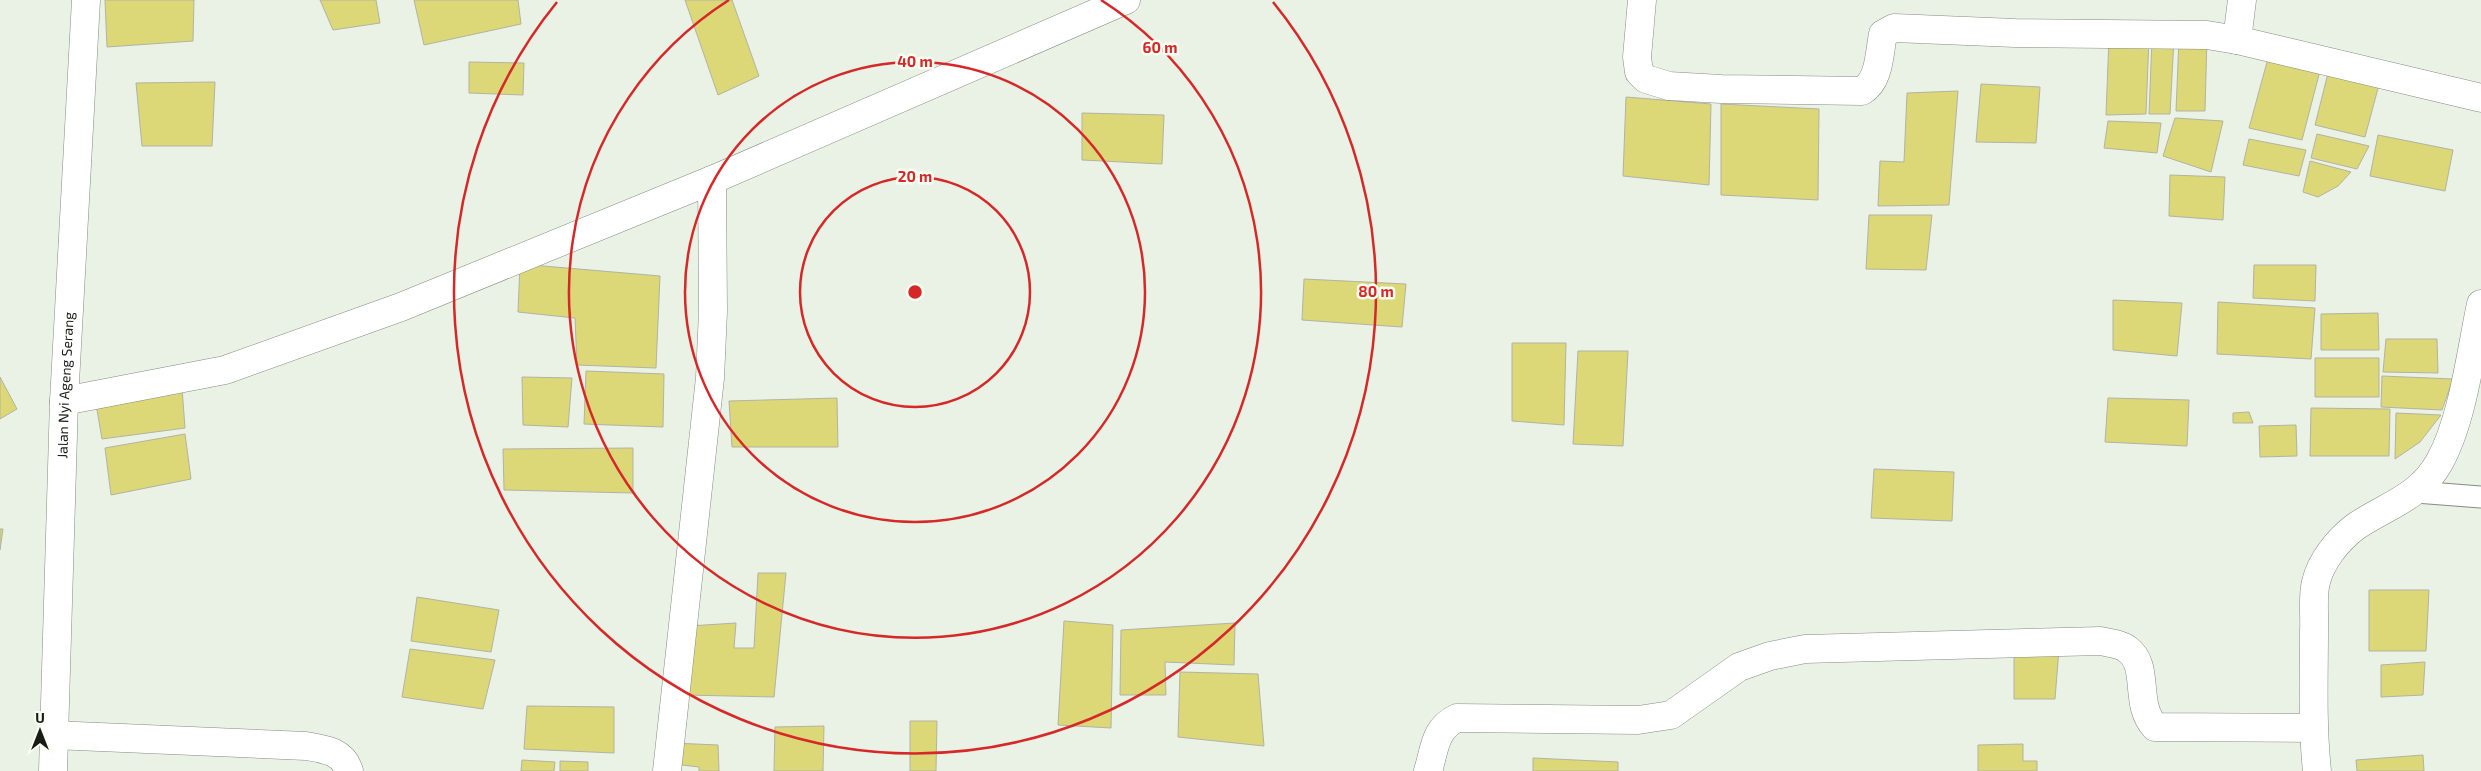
<svg xmlns="http://www.w3.org/2000/svg" width="2481" height="771" font-family="'Exo 2',sans-serif">
  <rect width="100%" height="100%" fill="#e9f2e4"/>
  <path fill="#dcd777" stroke="#b3b3a4" d="M105,0h89l-1,41 -86,6z
    M320,0h56l4,23 -47,7z
    M414,0h104l3,24 -97,21z
    M685,0h47l27,76 -41,19z
    M2109,37l40,1 -3,76 -40,1z
    M2207,37l-2,74h-29l3,-72z
    M2174,38l-4,76h-21l3,-75z
    M2270,51l52,12 -20,77 -53,-12z
    M469,62l55,1 -1,32 -54,-2z
    M2330,65l51,12 -16,60 -50,-12z
    M215,82l-3,64h-70l-6,-63z
    M1981,84l59,3 -4,56 -60,-1z
    M1958,91l-9,114 -71,1 2,-45 24,1 3,-69z
    M1626,97l85,7 -2,81 -86,-9z
    M1721,104l98,5 -1,91 -97,-5z
    M1082,113l82,2 -2,49 -80,-4z
    M2175,118l48,3 -12,51 -48,-16z
    M2108,121l53,2 -4,30 -53,-5z
    M2317,134l52,12 -12,23 -46,-11z
    M2378,135l75,15 -8,41 -75,-15z
    M2249,139l57,11 -7,26 -56,-11z
    M2310,161l41,11 -13,14 -20,11 -15,-5z
    M2170,175l55,2 -2,43 -54,-4z
    M1869,215h63l-6,55 -60,-1z
    M520,264l140,12 -4,92 -79,-3 -2,-47 -57,-6z
    M2254,265h62l-1,36 -62,-3z
    M1304,279l102,5 -4,43 -100,-7z
    M2113,300l69,3 -5,53 -64,-6z
    M2218,302l97,6 -4,51 -94,-5z
    M2378,313l1,37h-58v-36z
    M2386,339h51l1,34 -55,-1z
    M1512,343h54l-2,82 -52,-4z
    M1578,351h50l-5,95 -50,-2z
    M2315,358h64v39h-64z
    M586,371l78,3 -1,53 -79,-3z
    M2382,376l71,3 -11,31 -61,-3z
    M0,377l17,32 -17,10z
    M522,377l50,1 -4,49 -45,-2z
    M182,388l3,40 -83,11 -6,-35z
    M837,398l1,49h-106l-3,-46z
    M2108,398l81,2 -2,46 -82,-4z
    M2311,408l79,1 -1,47h-79z
    M2249,412l4,11h-20v-10z
    M2396,413l45,2 -21,27 -25,17z
    M2296,425l1,31 -37,1 -1,-31z
    M185,434l6,45 -80,16 -6,-47z
    M633,448v45l-129,-3 -1,-41z
    M1874,469l80,3 -2,49 -81,-3z
    M0,529h3l-3,21z
    M758,573h28l-12,124 -89,-2 4,-69 47,-3 -2,25h20z
    M2369,590h60l-3,61h-57z
    M417,597l82,13 -8,42 -80,-11z
    M1064,621l49,4 -2,103 -53,-3z
    M1235,623l-1,42 -69,-3 1,33h-46l1,-65z
    M410,649l85,11 -12,49 -81,-12z
    M2014,649h45l-4,50h-41z
    M2425,662l-2,33 -42,2v-32z
    M1180,672l78,2 6,72 -86,-9z
    M527,706l87,1v46l-90,-4z
    M910,721h27l-1,50h-26z
    M824,726l-1,45h-49l1,-44z
    M672,743l46,2 1,26h-20v-4l-26,-3z
    M2023,744v17h14v10h-59v-26z
    M2423,755l1,16h-67l-1,-11z
    M1533,758l85,4v9h-85z
    M522,760l33,2 -1,9h-33z
    M560,761l28,1v9h-28z"/>
  <g fill="none" stroke-linecap="round" stroke-linejoin="round">
    <g stroke="#858d81" stroke-width="23">
      <path id="lane" d="M2416,492l65,5"/>
    </g>
    <g stroke="#858d81" stroke-width="29">
      <g id="street">
        <path d="M1642,0l-5,57 2,15 7,7 23,7 52,3 141,2c18,-11 17,-37 21,-57l11,-6 121,5 192,2 30,5 244,58"/>
        <path d="M2237,40l5,-40"/>
        <path d="M64,401l161,-31 176,-63 311,-127 414,-180"/>
        <path d="M53,735l253,11c18,3 37,5 43,25"/>
        <path id="s1" d="M53,771l11,-370 22,-401"/>
        <path d="M667,771l43,-393 3,-67 -1,-131"/>
        <path d="M1428,771c7,-22 6,-42 29,-53l181,2 33,-5 68,-48 31,-11 35,-7 296,-8c8,2 20,3 26,8 24,17 6,54 28,78l158,1"/>
        <path d="M2317,771c-5,-47 -3,-93 -3,-140 1,-15 -2,-35 2,-49 5,-21 22,-42 39,-55 32,-22 65,-29 85,-66 23,-42 31,-110 41,-157"/>
      </g>
    </g>
    <use href="#lane" stroke="#fff" stroke-width="21"/>
    <use href="#street" stroke="#fff" stroke-width="28"/>
  </g>
  <g fill="none" stroke="#d62828" stroke-width="2.5">
    <circle cx="915" cy="292" r="115"/>
    <circle cx="915" cy="292" r="230"/>
    <path d="M1101 0A346 346 0 1 1 729 0"/>
    <path d="M1273 2A461 461 0 1 1 557 2"/>
  </g>
  <g text-anchor="middle" stroke-width="5" stroke-linejoin="round" paint-order="stroke">
    <g font-size="14" fill="#181b16" stroke="#f7fff3">
      <text dy="5" stroke="none"><textPath href="#s1" startOffset="386">Jalan Nyi Ageng Serang</textPath></text>
    </g>
  </g>
  <circle cx="915" cy="292" r="8" fill="#d62828" stroke="#f7fff3" stroke-width="2.5"/>
  <g font-size="15" text-anchor="middle" font-weight="bold" fill="#d62828" stroke="#f7fff3" stroke-width="5" stroke-linejoin="round" paint-order="stroke">
    <text x="1160" y="53">60 m</text>
    <text x="915" y="67">40 m</text>
    <text x="915" y="182">20 m</text>
    <text x="1376" y="297">80 m</text>
  </g>
  <g transform="translate(40 731)" stroke="#f7fff3" stroke-width="4" paint-order="stroke">
  <path d="M0-4L9 19L0 12L-9 19Z" fill="#181b16"/>
  <text y="-8" font-size="14" font-weight="bold" text-anchor="middle" fill="#181b16">U</text>
  </g>
</svg>
